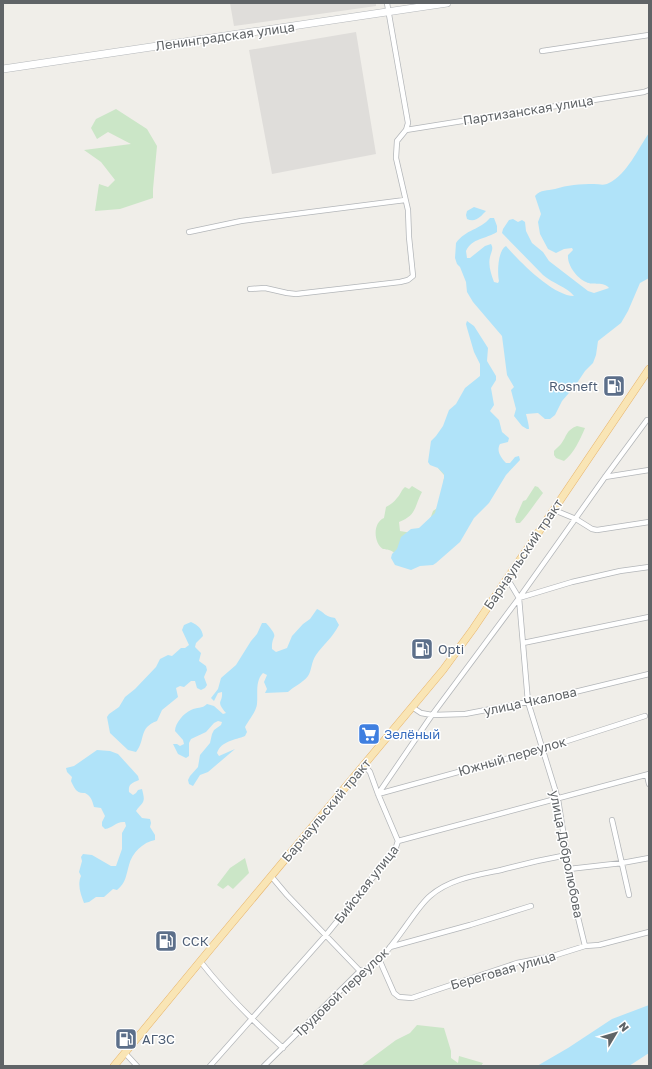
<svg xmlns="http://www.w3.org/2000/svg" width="652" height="1069" font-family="'Golos Text',sans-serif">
  <rect width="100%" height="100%" fill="#f0eee9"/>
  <path fill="#dfddda" d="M230,3h146v3l-142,20z
    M356,32l20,122 -104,20 -23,-124z"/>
  <path fill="#cbe6c7" d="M116,109l31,20 10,17 -4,43v9l-33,11 -25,2 4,-27 9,3 7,-7 -14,-18 -17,-12 47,-6 -23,-12 -11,7 -6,-11 5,-9z
    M577,426l8,2c-5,12 -11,25 -21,33l-8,-3 -2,-3v-4c2,-2 5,-5 7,-7 6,-8 5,-14 16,-18z
    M480,464l-80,94c-3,-3 -7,-7 -11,-8 0,0 -5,-1 -6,-1 -9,-5 -11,-26 1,-31l2,-11c5,-3 8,-5 11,-9 4,-4 4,-8 8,-11l4,2 3,-3 10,6c-8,15 -5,23 -23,30l1,9 12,2 17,-11 4,-11 7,-5 4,-28v-3l-6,-7z
    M535,486l3,1 5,6c-8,10 -14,20 -23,30h-4l-1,-4 8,-18 3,-1z
    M245,858l4,15 -16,16 -5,-4 -5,4 -6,-4 13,-17z
    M417,1025l27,3 7,23v7l7,5 1,-7 24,7 -2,3h-120l35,-26 14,-7z"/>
  <path fill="#b0e3f9" d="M649,133v145l-9,5 -12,28 -7,12 -23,18 -2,14 -3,8 -8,8 -10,15 -13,15 -7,14 -5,4h-5l-7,-6 -12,1c1,4 3,11 3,15h-2l-5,-3 -8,-10 2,-7 -5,-19 3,-3 -7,-12 -5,-39 -29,-34 -6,-10 -1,-10 -6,-15 -3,-3 -2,-6 1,-15c10,-14 24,-13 34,-25h4l3,8v6c-11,7 -25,6 -31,19l1,7h3l15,-12 6,-2c3,5 0,8 -1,13 -2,8 1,17 4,25l4,1 1,-2c-2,-9 -1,-31 7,-35 13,15 47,50 68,50 -7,-9 -22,-13 -31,-21l-41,-42 1,-4 6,-9 4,-1 5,3 4,-2 3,2 1,9 6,12 11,9 6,9 39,30 6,2 15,-5c-5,-7 -16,-2 -23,-6 -9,-4 -19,-17 -18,-27l5,-5 -1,-2 -8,1 -8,4 -8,-4 -8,-15 -2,-12 3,-8 -6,-18c6,-7 12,-5 20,-7 12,-4 25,-5 39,-5 5,0 10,2 15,-1 18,-9 29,-34 40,-50z
    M474,207l12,4c-5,5 -10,12 -19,8l-1,-4 1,-4z
    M467,321l7,5 14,22 -1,13 9,15v4l-5,8 3,17 -4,6 9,9 3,12 7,6 -1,4 -8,2c-4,7 1,14 6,19h4l5,-6 4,-1 1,4 -14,15 -17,28 -15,15 -14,24 -24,21 -3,2 -13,1 -9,4 -16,-5 -4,-7 1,-4 5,-5 4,-12 10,-8 8,-1 16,-15 9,-35v-4l-6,-6 -8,-3 -2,-3 3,-21 5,-5 7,-10 6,-16 7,-6 9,-16 15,-12v-12l-6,-12 -7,-24 -1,-4z
    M317,609c9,4 6,7 18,9l4,7c-6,12 -16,20 -23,30 -5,7 -4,15 -8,21 -5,7 -14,10 -20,16l-23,1 2,-4 -3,-7 3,-7 -4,-2c-8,8 -5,20 -6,31 -1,8 -8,16 -12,23l2,5 -2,4c-10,4 -24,5 -28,17l2,3 16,-7 -27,23 -8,3 -7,11 -4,-2 -1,-4 2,-4 8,-9 2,-12 10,-12 2,-9 2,-4 7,-5 1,-3 -4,-1 -4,2 -8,9 -15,7 -2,4v13l-3,2 -8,-4 -5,-10h4l3,2 4,-2 -1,-4 -8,-9c0,-8 9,-18 16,-21 6,-3 11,-1 16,-6l7,2 9,8 3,-1c-11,-13 -3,-9 -4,-21l-4,1 -4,8 -3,-3 7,-9 3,-11 15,-13 15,-24 6,-7 5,-11h4c15,17 5,10 6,26l4,3 11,-4 5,-12 11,-12 7,-5z
    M191,622c7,3 11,7 12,14l-7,7 -1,4 6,6 -2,8 7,5 1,4 -3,7 3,8 -2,3 -4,2 -4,-2 -2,-7h-4l-7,6 -4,-1 -4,2 2,9 -16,13 -5,11c-19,7 -11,19 -21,31l-8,-2 -18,-17 -3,-16 2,-3 10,-7 6,-10 10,-8 21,-22 4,-8 8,-4 4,1 9,-8h4l4,-3 -7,-15 2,-5z
    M97,750l13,1 8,3 20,22 1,4c-7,3 -11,4 -10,12l4,3 3,-2 2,-3 4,-1c4,15 1,12 -6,22l6,7 8,1 1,4 -1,4 5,8v5c-12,2 -23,13 -26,25 -3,10 -3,18 -12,25l-4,-1 -9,8h-8l-7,5 -5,1c-3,-8 -7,-18 -3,-27l-2,-4 3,-11 -1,-4 2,-3 9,1 19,11h5l6,-17v-16l4,-7 -1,-4c-9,-1 -12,6 -20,7l-3,-3v-4l3,-6 -4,-8 -7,-1c-2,-7 -3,-11 -9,-14 -9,1 -11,-6 -14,-12l1,-4 -5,-5 -1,-4 8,-2z
    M649,1005v48l-20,13h-92l31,-18 44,-29z"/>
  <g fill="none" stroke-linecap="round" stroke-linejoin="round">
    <g stroke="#b3b6b9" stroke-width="6">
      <path id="street" d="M542,51l107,-16
        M406,130l238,-38 5,-2
        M189,232l52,-11 164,-21
        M250,289l15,-1 22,5 9,1 104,-12 8,-2 5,-4 -4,-39 -1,-27 -12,-52 1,-17 9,-11 2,-7 -21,-120
        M605,477l44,-7
        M554,510l22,9 16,10 5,1 52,-8
        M507,578l12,20 9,104 30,97 16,102 11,45
        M519,598l53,-16 48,-11 29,-4
        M523,643l126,-26
        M412,707l9,6 11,2 33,-1 89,-17 95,-23
        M364,765l6,7 8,22 20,47
        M647,775l2,9
        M378,794l54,-79 87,-117 86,-121 42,-57h2
        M378,794l164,-45 103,-33
        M612,820l17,75
        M569,869l53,-6 27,-5
        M271,876l16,19 73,76
        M390,947l80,-22 61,-19
        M379,959l15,34 5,4 13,1 105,-35 36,-7 32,-10 14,-1 50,-13
        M200,961c25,32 53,60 83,87
        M125,1053l12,13
        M210,1066l116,-131 69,-85 3,-9 251,-67
        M264,1066l96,-95c24,-3 51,-59 70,-75 19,-17 47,-21 71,-26 22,-6 44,-11 66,-15"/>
    </g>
    <g stroke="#b5b8bb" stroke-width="8">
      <path id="secondary" d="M3,69l444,-66"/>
    </g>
    <g stroke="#e8b46a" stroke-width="8">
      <path id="primary" d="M114,1066l98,-119 231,-277 30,-41 176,-260"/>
    </g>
    <use href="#street" stroke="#fff" stroke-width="4.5"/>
    <use href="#secondary" stroke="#fff" stroke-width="7"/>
    <use href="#primary" stroke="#f9e5b5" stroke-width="7"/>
  </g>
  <defs>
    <g id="fuel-square" transform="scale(1.15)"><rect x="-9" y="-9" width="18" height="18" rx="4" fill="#5c6f8a" stroke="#fff"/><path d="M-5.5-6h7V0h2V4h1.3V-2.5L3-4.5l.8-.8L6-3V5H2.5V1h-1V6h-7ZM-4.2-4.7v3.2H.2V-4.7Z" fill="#fff"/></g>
    <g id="supermarket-square" transform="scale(1.15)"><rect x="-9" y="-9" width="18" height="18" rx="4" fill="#3f7fe0" stroke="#fff"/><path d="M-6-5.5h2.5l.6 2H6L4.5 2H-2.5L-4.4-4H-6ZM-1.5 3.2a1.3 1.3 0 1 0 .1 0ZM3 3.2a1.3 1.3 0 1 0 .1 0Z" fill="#fff"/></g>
  </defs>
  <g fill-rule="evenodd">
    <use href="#fuel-square" x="614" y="386"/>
    <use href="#fuel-square" x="422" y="649"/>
    <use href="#supermarket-square" x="369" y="734"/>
    <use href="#fuel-square" x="166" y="941"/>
    <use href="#fuel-square" x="126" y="1039"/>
  </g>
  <g text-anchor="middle" stroke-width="3" stroke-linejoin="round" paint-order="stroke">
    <g font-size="13" fill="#606467" stroke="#fff">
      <text transform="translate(225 36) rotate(-8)" y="5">Ленинградская улица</text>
      <text transform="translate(528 110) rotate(-9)" y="5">Партизанская улица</text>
      <text transform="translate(523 554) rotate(-56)" y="5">Барнаульский тракт</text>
      <text transform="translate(530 701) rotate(-12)" y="5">улица Чкалова</text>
      <text transform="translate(512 756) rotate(-16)" y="5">Южный переулок</text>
      <text transform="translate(326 810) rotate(-50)" y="5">Барнаульский тракт</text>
      <text transform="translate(567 854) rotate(79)" y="5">улица Добролюбова</text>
      <text transform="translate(366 884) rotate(-52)" y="5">Бийская улица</text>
      <text transform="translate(503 970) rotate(-16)" y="5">Береговая улица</text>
      <text transform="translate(341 992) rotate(-43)" y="5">Трудовой переулок</text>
    </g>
    <g font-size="13" fill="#4e5e75" stroke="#fff" text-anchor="start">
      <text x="598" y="391" text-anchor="end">Rosneft</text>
      <text x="438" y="654">Opti</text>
      <text x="182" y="946">ССК</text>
      <text x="142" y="1044">АГЗС</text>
    </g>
    <g font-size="13" fill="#366cbe" stroke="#fff" text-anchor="start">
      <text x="384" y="739">Зелёный</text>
    </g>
  </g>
  <rect width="652" height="1069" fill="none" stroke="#606467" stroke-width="8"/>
  <g transform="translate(616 1033) rotate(52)" stroke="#ffffff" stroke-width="3" paint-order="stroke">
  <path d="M0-3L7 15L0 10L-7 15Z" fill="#606467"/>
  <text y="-6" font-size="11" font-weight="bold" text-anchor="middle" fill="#606467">N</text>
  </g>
</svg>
